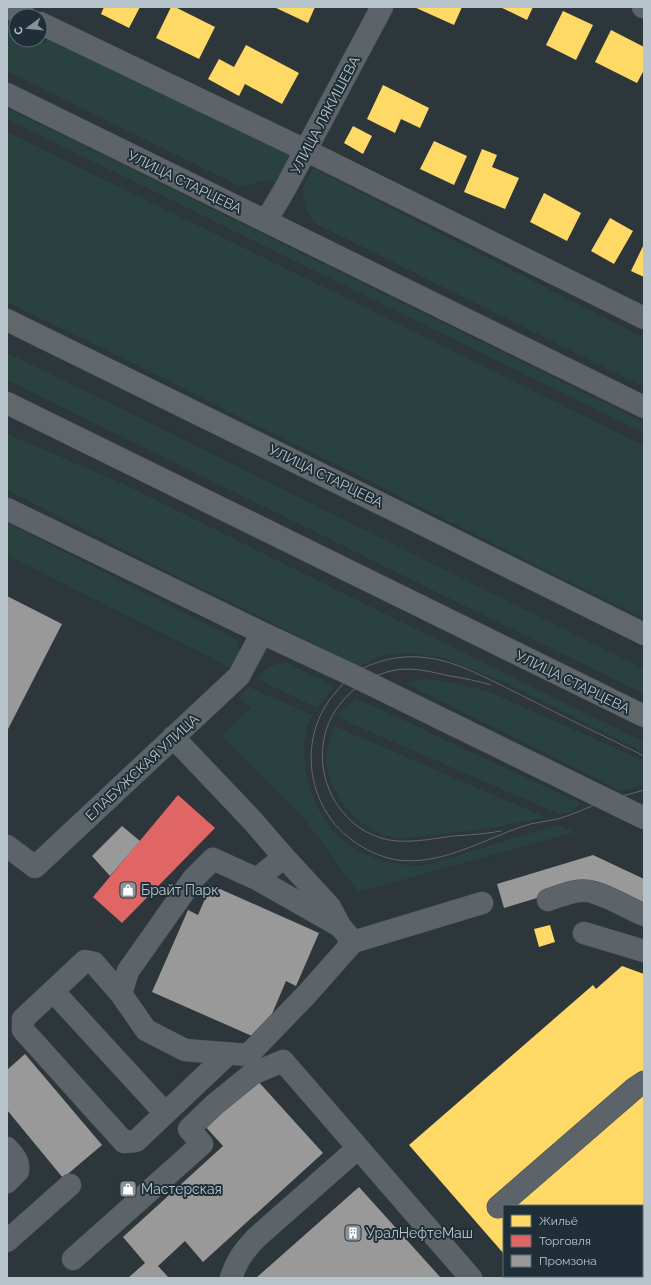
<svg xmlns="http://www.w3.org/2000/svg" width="651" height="1285" font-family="Raleway,sans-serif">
  <rect width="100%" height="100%" fill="#2d363b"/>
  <path fill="#2a423f" d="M7,25l9,5v10h21l8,4 4,-11 252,119 -20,32 -16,-4 -24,7 -234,-116z
    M7,108l637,314v11l-637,-314z
    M7,132l333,163 304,151v172l-101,-49 -195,-99 -99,-48 -98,-50 -144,-70z
    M313,168l331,170v49l-331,-165 -7,-14 -4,-18z
    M7,353l105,51 532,265v25l-637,-314z
    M7,434l114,49 523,259v10l-142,-71 -59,-23 -32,-5 -28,2 -23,11 -220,-108 -133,-68z
    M7,523l229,116 5,14 -10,15 -224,-113z
    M278,663h10l46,23 -17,22 -61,-30 11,-9z
    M426,679l18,2 43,10 157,70v24l-23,6 -216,-108z
    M248,687l65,28 -6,12 -3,18 3,33 10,29 17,26 21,17 30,12 28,4 17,-2 127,-39 18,7 -217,60 -53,-73 -83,-83 29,-28 -12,-10z
    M356,698l224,105 -8,9 -13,2 -209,-91 -13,-9z
    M334,726l211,91c-38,9 -76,15 -114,18 -11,1 -23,4 -34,3 -19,-2 -39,-15 -51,-30 -3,-3 -6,-8 -8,-13 -16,-26 -14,-41 -4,-69z"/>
  <path fill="#ffd966" d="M104,7h36l-11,21 -28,-14z
    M171,7h4l40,20 -16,32 -43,-21z
    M274,7h41l-7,16z
    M414,7h48l-8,18z
    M500,7h33l-6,13z
    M563,11l30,14 -17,35 -30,-15z
    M611,30l33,17v23l-7,13 -42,-21z
    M246,45l53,28 -17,31 -37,-20 -6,12 -31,-17 11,-20 15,8z
    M383,85l46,23 -9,20 -19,-9 -6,14 -28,-14z
    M353,126l19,10 -9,18 -19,-11z
    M434,141l33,15 -13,29 -34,-16z
    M482,149l15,6 -5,12 27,11 -14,31 -41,-17z
    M544,193l37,20 -14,28 -37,-19z
    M610,218l23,13 -19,33 -23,-13z
    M644,244v33l-13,-6z
    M550,925l5,17 -16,5 -5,-18z
    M622,966l22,8v243l-2,2v-13h-138v48l-95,-109 184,-160 3,4z
    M523,1276h54l-3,2h-49z"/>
  <path fill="#e06666" d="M178,795l37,33 -93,95 -29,-26z"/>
  <path fill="#999" d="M7,596l55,28 -55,107z
    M122,826l18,15 -30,35 -18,-20z
    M593,855l51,24v31l-57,-27 -83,25 -7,-24z
    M211,885l108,48 -23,53 -10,-5 -25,59 -109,-48 36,-82 10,5z
    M25,1054l77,91 -39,33 -56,-68v-40z
    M256,1079l67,74 -120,109 -18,-21 -27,25 11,12h-41l17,-15 -22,-26 100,-91 -19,-21z
    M359,1187l82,91h-185z"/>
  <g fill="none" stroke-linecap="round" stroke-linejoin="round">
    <g stroke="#4b5256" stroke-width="23">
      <path id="minor" d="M7,7l18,9
        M643,7h1
        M40,23l265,127 339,168
        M7,94l637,313
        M266,221l20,-34 96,-180
        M7,509l255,124 90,42 292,143
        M173,737l78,82 33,38 46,50 10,19 13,16
        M7,846l28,21 204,-191 23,-43
        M284,857l-27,22 -44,-20 -20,20 -65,92 -7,23 25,36 39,20 63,5 59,-61 46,-52 129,-39
        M257,879l81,46
        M548,900c12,-4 27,-11 39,-9 14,1 43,18 57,24
        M584,933l60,18
        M53,991l112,122
        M121,994l-27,-31 -9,-2 -62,58v11l101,112 12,-1 92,-87
        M7,1148c7,8 12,12 11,23l-11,11
        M498,1207l137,-119 9,-6
        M642,1234l2,-2
        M7,1241l63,-56
        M73,1259l129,-115 -13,-15 25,-24 38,-31 31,-13 188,217
        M231,1278c6,-18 12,-26 25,-40l102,-90
        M592,1278l2,-2"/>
    </g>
    <g stroke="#4b5358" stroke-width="23">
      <path id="major" d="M7,320l405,199 232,115
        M7,403l637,313"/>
    </g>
    <use href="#minor" stroke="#5d6469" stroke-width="22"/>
    <use href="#major" stroke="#5f676b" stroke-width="22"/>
    <path stroke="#62686c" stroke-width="1" d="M491,685c-14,-4 -27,-7 -41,-9 -18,-4 -36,-9 -54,-6 -32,5 -63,32 -71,64 -11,43 13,91 56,104 22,7 49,1 72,-2 16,-1 32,-2 48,-5
      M644,756c-42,-21 -84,-41 -125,-62 -27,-13 -62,-33 -91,-36 -27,-4 -53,2 -75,16 -7,5 -12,12 -17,18 -39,43 -31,114 16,148 13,10 29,17 45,20 47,6 90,-23 133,-36 9,-2 19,-3 28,-5 16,-5 31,-12 47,-18 12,-4 26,-7 39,-11"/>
  </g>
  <defs>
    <g id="shop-square" transform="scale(0.9)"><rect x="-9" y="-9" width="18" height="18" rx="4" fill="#879299" stroke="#202f37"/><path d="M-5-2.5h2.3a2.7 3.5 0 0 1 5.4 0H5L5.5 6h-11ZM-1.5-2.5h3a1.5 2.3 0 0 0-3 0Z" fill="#fff"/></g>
    <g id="building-square" transform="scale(0.9)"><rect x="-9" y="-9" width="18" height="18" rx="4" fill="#879299" stroke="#202f37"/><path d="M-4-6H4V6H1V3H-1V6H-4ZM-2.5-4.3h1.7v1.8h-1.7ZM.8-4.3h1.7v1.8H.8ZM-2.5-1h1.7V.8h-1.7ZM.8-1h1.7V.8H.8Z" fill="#fff"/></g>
  </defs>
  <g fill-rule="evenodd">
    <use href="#shop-square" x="128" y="890"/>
    <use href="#shop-square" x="128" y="1189"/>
    <use href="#building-square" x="353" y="1233"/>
  </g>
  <g text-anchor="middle" stroke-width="4" stroke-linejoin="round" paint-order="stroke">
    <g font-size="14" fill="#b8c4cb" stroke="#202f37">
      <text transform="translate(325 115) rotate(-62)" y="5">УЛИЦА ЛЯКИШЕВА</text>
      <text transform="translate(185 182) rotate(26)" y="5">УЛИЦА СТАРЦЕВА</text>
      <text transform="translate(326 476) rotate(26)" y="5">УЛИЦА СТАРЦЕВА</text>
      <text transform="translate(573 682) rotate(26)" y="5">УЛИЦА СТАРЦЕВА</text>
      <text transform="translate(142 767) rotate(-43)" y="5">ЕЛАБУЖСКАЯ УЛИЦА</text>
    </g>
    <g font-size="14" fill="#b8c4cb" stroke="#202f37" text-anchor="start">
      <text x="141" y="895">Брайт Парк</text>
      <text x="141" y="1194">Мастерская</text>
      <text x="366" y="1238">УралНефтеМаш</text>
    </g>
  </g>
  <rect width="651" height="1285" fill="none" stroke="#b8c4cb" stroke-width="16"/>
  <rect x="503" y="1205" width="140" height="72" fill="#202f37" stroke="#5d6b72"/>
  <rect x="511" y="1215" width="20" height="12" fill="#ffd966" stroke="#5d6b72"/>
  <text x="539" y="1225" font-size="12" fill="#b8c4cb">Жильё</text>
  <rect x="511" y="1235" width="20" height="12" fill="#e06666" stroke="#5d6b72"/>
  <text x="539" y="1245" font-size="12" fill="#b8c4cb">Торговля</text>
  <rect x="511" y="1255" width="20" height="12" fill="#999999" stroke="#5d6b72"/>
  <text x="539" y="1265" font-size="12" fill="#b8c4cb">Промзона</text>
  <g transform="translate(28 28) rotate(254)"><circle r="19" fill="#202f37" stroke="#5d6b72"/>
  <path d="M0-3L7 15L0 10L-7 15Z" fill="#879299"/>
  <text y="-6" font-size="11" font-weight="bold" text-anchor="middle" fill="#b8c4cb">С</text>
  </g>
</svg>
